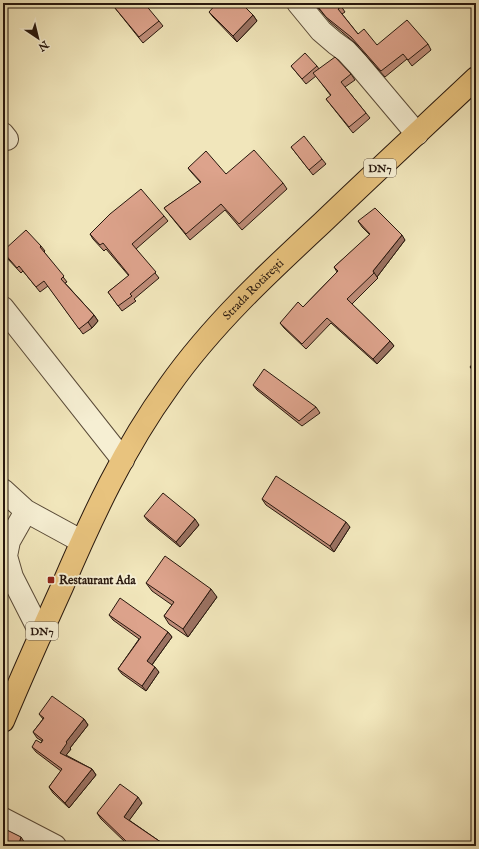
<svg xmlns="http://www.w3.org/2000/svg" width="479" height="849" font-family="'IM FELL English',serif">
  <rect width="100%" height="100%" fill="#f1e6bb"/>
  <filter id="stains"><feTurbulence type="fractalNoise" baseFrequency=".005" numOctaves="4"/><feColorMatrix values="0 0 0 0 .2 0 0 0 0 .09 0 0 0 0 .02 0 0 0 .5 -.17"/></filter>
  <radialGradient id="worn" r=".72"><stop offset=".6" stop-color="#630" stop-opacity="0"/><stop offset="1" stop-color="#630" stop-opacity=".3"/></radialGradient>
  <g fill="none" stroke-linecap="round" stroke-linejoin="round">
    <g stroke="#5a4b38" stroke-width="24">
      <path id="minor" d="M298,3l23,28 14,12 11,8 12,13 59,70
        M3,134l4,5
        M3,308l120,152
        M3,490l23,21 55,30
        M26,511l-17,30 -3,15 6,21 29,57
        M3,819l52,27"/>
    </g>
    <g stroke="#27170d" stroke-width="24">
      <g id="highway">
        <path id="s1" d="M3,721c19,-45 39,-90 59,-134 30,-70 62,-139 107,-201 43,-61 98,-112 153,-163 51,-49 103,-97 154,-145"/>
      </g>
    </g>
    <use href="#minor" stroke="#f6efd3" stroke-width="22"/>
    <use href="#highway" stroke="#e8c37e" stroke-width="22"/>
  </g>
  <path fill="#be8c78" stroke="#27170d" d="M314,3h25l6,9 -3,2 16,20 19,11 51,-1 3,6 -19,16 -5,-7 -22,18 -30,-34 -25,-21z
    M115,8l44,13 4,5 -20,17z
    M209,12l44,3 4,6 -20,21 -24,-25z
    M291,66h26l2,3 32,5 4,6 -10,7 25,31 -17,15 -27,-34 5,-3 -15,-20 -10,8z
    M291,147l31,12 4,5 -13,11z
    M188,168l95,15 4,6 -45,41 -17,-20 -35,30 -26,-32 37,-25 -9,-10z
    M164,216l4,5 -32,28 23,29 -25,21 2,2 -14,10 -14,-19 21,-16 -23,-27 -2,2 -11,-12 -3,-5z
    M358,221l47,19 -28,37 1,1 -26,26 38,37 4,5 -17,18 -46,-41 -25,26 -22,-21 -4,-5 23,-16 34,-35 -3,-5 36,-32 -8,-8z
    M41,246l4,5 -1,1 23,30 -2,1 29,32 4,6 -6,7 -9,6 -35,-48 -8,6 -17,-21 -2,2 -15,-16 -3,-5z
    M476,360v15l-6,-8z
    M253,385l63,22 4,6 -18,13 -45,-36z
    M262,499l88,28 -16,25 -68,-47z
    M144,516l55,9 -19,22 -32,-26z
    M146,583l71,14 -29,40 -19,-13 -5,-8 8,-11 -20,-14z
    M109,615l59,17 4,5 -20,28 7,7 -13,19 -24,-17 -4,-5 21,-30 -26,-19z
    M39,714l45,5 4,6 -18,23 1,1 -5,6 26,14 4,6 -27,33 -16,-15 -4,-6 12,-16 -25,-19 -4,-5 9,-4 1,-2 -5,-3 -4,-6 10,-13z
    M142,803l-13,17 36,25 -38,-1 -26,-25 -4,-6z"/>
  <path fill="#9b7262" stroke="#27170d" d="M253,15l4,6 -20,21 -4,-6z
    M402,235l3,5 -28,37 -4,-6z
    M94,315l4,6 -6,7 -4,-6z
    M390,341l4,5 -17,18 -4,-5z
    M195,519l4,6 -19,22 -4,-5z
    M346,522l4,5 -16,25 -4,-6z
    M211,589l6,8 -29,40 -5,-8z
    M168,632l4,5 -21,29 -4,-5z
    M155,667l4,5 -13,19 -4,-5z
    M84,719l4,6 -18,23 1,1 -7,9 -4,-5 6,-11z
    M92,769l4,6 -27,33 -4,-5z
    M138,797l4,6 -14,19 -4,-5z
    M21,837l6,9h-9z"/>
  <path fill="#dda38c" stroke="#27170d" d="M121,3h23l15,18 -20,16 -24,-29z
    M217,3h24l12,12 -20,21 -24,-24z
    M315,3h24l3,3 -4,3 20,25 6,-5 13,16 30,-25 21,24 -20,16 -5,-6 -22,17 -30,-34 -25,-20z
    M305,53l12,13 -15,13 -11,-13z
    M335,57l16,17 -10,8 25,31 -17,14 -23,-28 5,-4 -18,-22z
    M304,136l18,23 -13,11 -18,-23z
    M254,150l29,33 -44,41 -18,-20 -35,30 -22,-26 37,-26 -13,-14 18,-17 20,23z
    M141,189l23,27 -32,28 24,28 -26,22 2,2 -14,10 -10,-14 21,-17 -26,-32 -3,2 -10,-11 20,-20z
    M375,208l27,27 -29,36 1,2 -27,26 43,42 -17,18 -46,-41 -25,26 -22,-21 18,-21 5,5 35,-36 -4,-4 36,-33 -12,-13z
    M26,230l15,16 -1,1 24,29 -3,3 33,36 -6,7 -9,7 -35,-48 -8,6 -17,-21 -2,2 -14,-16v-1z
    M476,360v13l-6,-6z
    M264,369l52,38 -17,14 -46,-36z
    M276,476l70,46 -16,24 -68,-47z
    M163,493l32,26 -19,23 -32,-26z
    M165,556l46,33 -28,40 -19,-13 10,-14 -28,-19z
    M120,598l48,34 -21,29 8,6 -13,19 -24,-17 23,-32 -32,-22z
    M52,696l32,23 -18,23 1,1 -7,10 32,16 -27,34 -16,-16 13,-18 -30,-22 4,-7 5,3 2,-3 -10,-8 11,-14 -5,-4z
    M120,784l18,13 -14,20 41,28 -1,1h-38l2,-3 -31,-30z
    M3,828l18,9 -3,9h-15z"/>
  <rect fill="#8f2418" stroke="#f6efd3" stroke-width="1.5" x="47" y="576" width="8" height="8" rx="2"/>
  <g text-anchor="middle" stroke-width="4" stroke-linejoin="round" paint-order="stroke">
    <g fill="#f6efd3" stroke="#655848" stroke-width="1">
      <rect x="364" y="159" width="32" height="18" rx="3"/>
      <rect x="26" y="622" width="32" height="18" rx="3"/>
    </g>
    <g font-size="11" font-weight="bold" fill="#27170d">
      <text x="380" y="172">DN7</text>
      <text x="42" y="635">DN7</text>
    </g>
    <g font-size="12" fill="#27170d" stroke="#f6efd3">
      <text dy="4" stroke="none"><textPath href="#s1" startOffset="503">Strada Rotărești</textPath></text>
    </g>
    <g font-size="12" font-weight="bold" fill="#27170d" stroke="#f6efd3" text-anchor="start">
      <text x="59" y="584">Restaurant Ada</text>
    </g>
  </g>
  <rect width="479" height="849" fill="none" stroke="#f1e6bb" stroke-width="16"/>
  <rect x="4" y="4" width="471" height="841" fill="none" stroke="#27170d" stroke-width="2"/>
  <rect x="8" y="8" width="463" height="833" fill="none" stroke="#27170d"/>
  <g transform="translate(38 38) rotate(145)" stroke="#f6efd3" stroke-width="3" paint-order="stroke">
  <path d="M0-3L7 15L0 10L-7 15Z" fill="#27170d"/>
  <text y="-6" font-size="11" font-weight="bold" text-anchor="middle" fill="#27170d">N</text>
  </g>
  <rect width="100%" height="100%" filter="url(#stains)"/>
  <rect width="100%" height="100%" fill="url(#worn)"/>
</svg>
